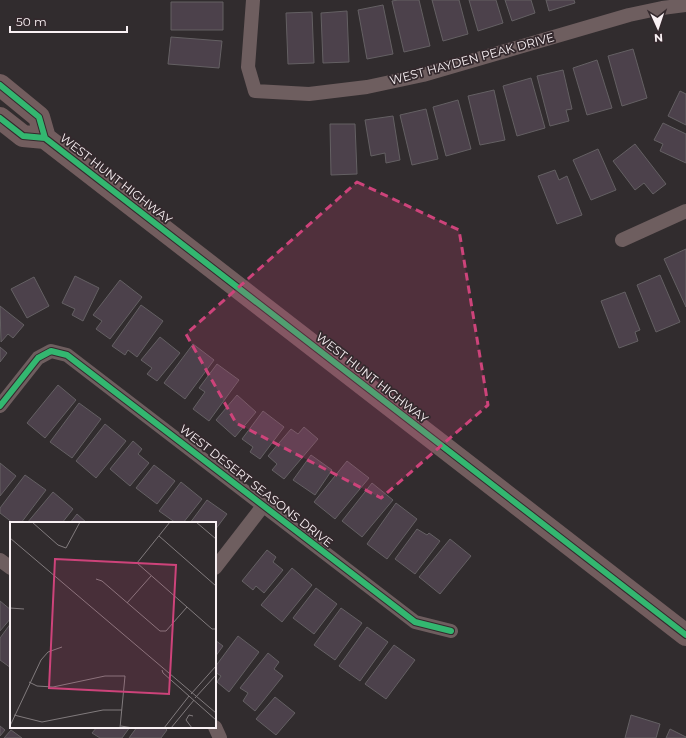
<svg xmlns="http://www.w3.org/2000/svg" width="686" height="738" font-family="Montserrat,sans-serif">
  <rect width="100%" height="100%" fill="#312c2e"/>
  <path fill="#4c414b" stroke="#646063" d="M398,0h21l11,46 -26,6 -12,-51z
    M432,0h27l9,34 -25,7z
    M469,0h27l7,23 -25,8z
    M505,0h26l4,13 -23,8z
    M546,0h28l1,3 -26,8z
    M171,2h52v28h-52z
    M383,5l10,49 -26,5 -9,-49z
    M347,11l2,51 -26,1 -2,-50z
    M312,12l2,51 -26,1 -2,-51z
    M171,37l51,4 -3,27 -51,-4z
    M633,49l14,49 -25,8 -14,-50z
    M597,60l15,48 -25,7 -14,-47z
    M563,70l9,39 -6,1 3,11 -19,5 -13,-50z
    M531,78l14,50 -28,8 -14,-50z
    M494,90l11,50 -25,5 -12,-49z
    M680,91l6,3v31l-18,-9z
    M458,100l13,49 -25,7 -13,-49z
    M426,109l12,50 -26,6 -12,-50z
    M393,116l7,44 -14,3 -1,-10 -14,3 -6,-36z
    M663,123l23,11v29l-26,-12 3,-7 -9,-4z
    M330,124h25l2,50 -26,1z
    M635,144l31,40 -13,10 -9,-11 -9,7 -22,-29z
    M598,149l18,41 -25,10 -18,-40z
    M555,170l4,10 8,-4 15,39 -25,9 -19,-48z
    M686,249v58l-22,-48z
    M660,275l20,47 -24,10 -19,-47z
    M75,276l24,12 -16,33 -11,-6 3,-6 -13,-6z
    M34,277l15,29 -22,12 -16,-29z
    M120,280l22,17 -32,42 -14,-10 6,-8 -9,-6z
    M625,292l15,38 -5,2 3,9 -19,7 -18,-47z
    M141,305l22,16 -26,36 -9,-7 -3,5 -13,-9z
    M0,306l24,19 -11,13 -5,-4 -7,8z
    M160,337l20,16 -23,28 -10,-7 5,-6 -11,-8z
    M193,344l21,16 -29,39 -21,-16z
    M0,347l7,6 -7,9z
    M217,364l22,16 -30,41 -16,-12 12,-17 -6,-4z
    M58,385l18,15 -31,38 -18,-15z
    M237,395l19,17 -21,25 -19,-17z
    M79,403l22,16 -29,39 -22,-16z
    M263,411l21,16 -24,32 -10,-7 3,-5 -11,-8z
    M105,424l21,17 -30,37 -20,-17z
    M304,427l14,12 -34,40 -12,-9 5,-6 -9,-8 23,-27 7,5z
    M133,441l9,8 -4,5 11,9 -19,23 -20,-17z
    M311,455l21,15 -17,25 -22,-15z
    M347,461l22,17 -34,41 -21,-17z
    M0,463l16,13 -16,20z
    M154,465l21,16 -18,23 -21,-16z
    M25,475l21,15 -25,33h-8l-13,-10v-5z
    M181,482l21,17 -19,24h-7l-17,-12z
    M372,483l21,17 -31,37 -20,-16z
    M53,492l20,17 -11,14h-35z
    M207,500l20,14 -12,16v-7h-25z
    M396,503l21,16 -30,40 -20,-15z
    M77,514l10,9h-17z
    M417,529l10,6 2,-2 11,8 -25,33 -20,-15z
    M450,539l21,17 -31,38 -21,-17z
    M267,550l9,7 -3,5 10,8 -19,23 -8,-7 -3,4 -11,-9z
    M292,568l20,17 -30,37 -21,-17z
    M316,588l21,16 -23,30 -21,-16z
    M0,601l11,9v8l-11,13z
    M341,608l21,15 -27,37 -21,-15z
    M11,623v45l-11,-8v-22z
    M367,627l21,15 -28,39 -21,-15z
    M238,636l21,16 -30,40 -12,-10 4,-6 -6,-4v-5z
    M215,640l8,6 -8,11z
    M394,645l21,15 -29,39 -21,-15z
    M268,653l11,9 -5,7 9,7 -28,35 -12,-10 5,-8 -8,-5z
    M275,697l20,16 -19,22 -20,-16z
    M631,715l29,9 -4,14h-31z
    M0,726l5,4 -5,6z
    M97,727h33l-8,11h-22l-8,-5z
    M137,727h27l3,3 -6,8h-32z
    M670,729l16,8v1h-20z
    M11,730l11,8h-18z"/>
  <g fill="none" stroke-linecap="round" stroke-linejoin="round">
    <path stroke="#6e5e5f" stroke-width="14" d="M253,0l-5,67 7,24 54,3 58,-7 56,-12 206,-60 33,-7 24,-3
      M622,240l64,-29
      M0,406l38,-48 13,-7 16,4 348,267 36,9
      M0,560l11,8
      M215,568l48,-62
      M215,727l5,11"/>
    <path stroke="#725d5e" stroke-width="22" d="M0,85l39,32 6,21
      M0,118l23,18 22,2 641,497"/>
    <g stroke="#34292d" stroke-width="8">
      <path id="cycleway" d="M0,85l39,32 6,21
        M0,118l23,18 22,2 641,497
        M0,406l38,-48 13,-7 16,4 348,267 36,9"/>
    </g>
    <use href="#cycleway" stroke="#33b770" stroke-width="6"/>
  </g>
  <path fill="#cd437a" fill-opacity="0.2" stroke="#cd437a" stroke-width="3" stroke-dasharray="8 5" stroke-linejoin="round" d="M357,182l102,48 29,175 -107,93 -145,-75 -50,-89z"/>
  <g text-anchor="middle" stroke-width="3.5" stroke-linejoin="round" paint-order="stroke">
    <g font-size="12" fill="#f9f1f4" stroke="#34292d">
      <text transform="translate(472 59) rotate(-15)" y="4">WEST HAYDEN PEAK DRIVE</text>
      <text transform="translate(116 179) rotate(38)" y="4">WEST HUNT HIGHWAY</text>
      <text transform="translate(372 378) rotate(38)" y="4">WEST HUNT HIGHWAY</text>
      <text transform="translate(256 486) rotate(38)" y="4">WEST DESERT SEASONS DRIVE</text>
    </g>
  </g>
  <g transform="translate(10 522)">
    <rect width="206" height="206" fill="#312c2e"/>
    <path fill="none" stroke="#817b7d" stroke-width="1" d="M22,0l26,23 8,3 14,-26M160,0l-33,41 75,66h4M186,0l20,17M149,14l57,50M0,16l206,175M86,57l6,2 58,50h6l21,-24M117,81l24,-27M0,86l14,1M152,148l1,3 53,47M19,160l8,4 16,1 52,-11h20l-5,52M181,172l25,-28M185,176l21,-23M4,193l28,7 61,-12h19M0,204l31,-66 7,-8 14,-5M111,204l12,2M154,206l25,-32M161,206l23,-28M182,206l-6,-8 3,-5 4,1"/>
    <path fill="#cd437a" fill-opacity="0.15" stroke="#cd437a" stroke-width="2" d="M45,37l121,6 -7,129 -120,-6z"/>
    <rect width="206" height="206" fill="none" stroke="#f9f1f4" stroke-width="2"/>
  </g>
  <g transform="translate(658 28) rotate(177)" stroke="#34292d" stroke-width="3" paint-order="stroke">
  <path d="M0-3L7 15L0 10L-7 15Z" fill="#f9f1f4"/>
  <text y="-6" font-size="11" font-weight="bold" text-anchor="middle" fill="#f9f1f4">N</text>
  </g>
  <path d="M10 26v6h117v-6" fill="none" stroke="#f9f1f4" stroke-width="2"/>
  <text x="16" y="26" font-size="12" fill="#f9f1f4" stroke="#34292d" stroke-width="3" paint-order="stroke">50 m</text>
</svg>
